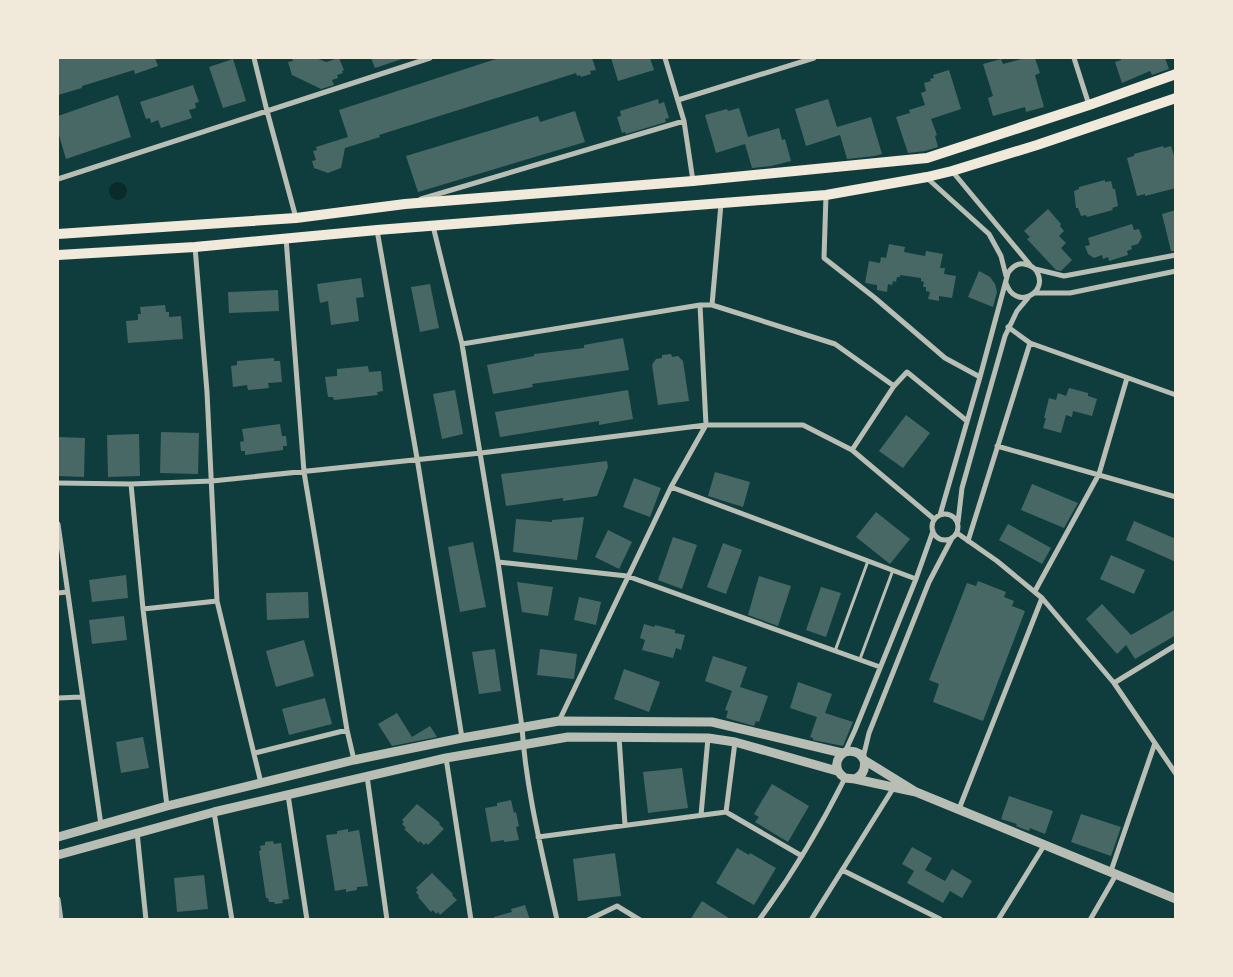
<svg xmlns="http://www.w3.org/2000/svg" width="1233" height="977" font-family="'PT Sans',sans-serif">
  <rect width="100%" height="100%" fill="#0f3d3e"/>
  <path fill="#0a2a2b" d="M109 191a9 9 0 1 1 18 0a9 9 0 1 1-18 0Z"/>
  <path fill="#486865" d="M58,58h97l3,8 -23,8 -1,-4 -52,16v2l-24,7z
    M292,58h24l10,4 13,-4 5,12 -2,1 1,2 -6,2 1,3 -6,2 2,5 -13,4 -29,-14 -4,-13 5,-1z
    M371,58h30l1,1 -27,9z
    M499,58h93l4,12 -6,1 1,3 -10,3 -1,-2 -3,1 -1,-3 -197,62 1,2 -35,11 -4,20 -13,5 -14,-5 -2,-7 4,-1 -3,-9 4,-1 -1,-3 32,-10 -9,-27z
    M611,58h39l4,12 -36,11z
    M1026,58h9l5,15 -5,2 9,32 -18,5 -1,-5 -32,9 -5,-18 5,-2 -10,-32 18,-5 2,5z
    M1121,58h44l4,11 -17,6 -2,-4 -28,12 -7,-21 6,-2z
    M233,59l13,42 -23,7 -14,-41z
    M949,70l12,39 -30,10 6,16 -2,1 3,11 -13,4 -17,2 -12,-36 14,-4 -1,-3 16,-5 -4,-12 5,-2 -2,-8 7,-2 -1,-2 4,-1 -1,-3z
    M193,85l6,17 -4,1 1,5 -7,2 3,8 -31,10 -3,-8 -7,3 -1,-5 -4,1 -6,-17z
    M118,95l13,42 -65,22 -8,-27v-16z
    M658,99l1,5 5,-2 5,16 -4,1 1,3 -40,12 -1,-2 -3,1 -5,-16 4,-1 -1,-5z
    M828,99l9,28 34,-10 11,37 -8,2 -27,3 -7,-24 -34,11 -11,-37z
    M739,108l9,29 31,-9 3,12 3,-1 6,22 -20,5 -19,2 -7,-24 -29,9 -11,-38 22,-6 1,2z
    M575,111l10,31 -167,50 -12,-36 132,-40 2,6z
    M1163,146l1,2 7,-2 5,16v26l-31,8v-2l-8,2 -10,-38 7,-2v-2z
    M1105,180v2l6,-1 2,8h2l3,17 -6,2 1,2 -26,7 -1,-2 -5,1 -3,-8h-2l-2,-17 5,-2v-2z
    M1048,209l13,15 -1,2 4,5 -5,5 7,7 -5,5 11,12 -11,11 -5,-1 -29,-31 3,-2 -6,-6z
    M1176,210v41h-5l-9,-37z
    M1132,224l2,6 5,-1 3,8 -4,7 -7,2 1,3 -5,2 1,4 -19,6 -1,-4 -5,2 -1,-4 -8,3 -6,-4 -3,-8 5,-1 -2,-7z
    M889,244l16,3 -1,5 21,4 1,-5 17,3 -3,14h5l-1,6 12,2 -4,22 -13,-2v5l-11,-2 2,-7 -4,-1v-4h-3l1,-5 -3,-1v-3l-21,-3v2h-3l-1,5 -3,-1 -1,4 -4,-1 -1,8 -10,-2v-5l-12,-2 4,-22 11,2 1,-6 5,1z
    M979,271l11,6 5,7 2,8 -4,15 -25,-10z
    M361,278l3,19 -8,1 3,23 -28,4 -3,-24 -8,2 -3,-19z
    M430,284l9,44 -19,4 -9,-45z
    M278,290l1,21 -50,2 -1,-21z
    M165,305l1,7h3v5l12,-1 2,23 -55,4 -2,-22 12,-1v-6h3l-1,-7z
    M623,338l6,32 -97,14 1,3 -40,7 -6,-29 47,-9v-2l50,-6v-3z
    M671,354l1,3 6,-1 5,5 6,40 -31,4 -6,-40 4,-6 6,-1v-3z
    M274,358v3h6l2,21 -14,1 1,5 -21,2 -1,-5 -14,2 -2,-21 6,-1v-4z
    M368,366l1,6 12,-1 2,20 -6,1 1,3 -44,5 -1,-3h-5l-3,-20 12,-1v-7z
    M1069,388l19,5v3l9,3 -5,17 -19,-5 -1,6 -6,-2 -5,18 -18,-5 3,-10h-2l5,-20 7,2 2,-7 8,3z
    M455,390l8,44 -21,5 -9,-45z
    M628,390l5,29 -34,6v-4l-99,16 -5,-25z
    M906,415l24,18 -27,35 -24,-17z
    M280,424l2,12h4l1,10h-4v4l-38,5v-4h-4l-1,-9 4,-1 -2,-12z
    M161,432l38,1 -1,41 -38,-1z
    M139,434l1,42 -32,1 -1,-42z
    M58,437l27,1 -1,39 -26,-1z
    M607,461l1,6 -11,29 -34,5v-3l-57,8 -5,-32z
    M715,472l35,10 -7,25 -35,-11z
    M634,478l27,10 -11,29 -27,-10z
    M1032,484l46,19 -14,25 -43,-18z
    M876,512l34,27 -20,25 -34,-27z
    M584,517l-7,43 -64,-8 3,-33 36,3v-2z
    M1134,521l42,18v23l-50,-22z
    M1008,524l43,24 -9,16 -43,-24z
    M608,530l24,12 -13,27 -24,-12z
    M673,537l24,8 -15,44 -24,-9z
    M473,542l13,65 -26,5 -12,-65z
    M723,543l19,7 -16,44 -19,-7z
    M1111,555l34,15 -11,24 -34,-15z
    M126,575l2,23 -36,4 -3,-22z
    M759,576l32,10 -13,40 -30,-11z
    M978,581l28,11 -2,5 10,4 -2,5 13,5 -42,110 -50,-19 6,-18 -10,-4 38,-97 9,3z
    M517,582l36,5 -5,29 -26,-4z
    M821,587l20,6 -15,44 -20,-7z
    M308,592l1,26 -42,2 -1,-27z
    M579,597l22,5 -5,23 -22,-5z
    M1102,604l29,31 45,-26v26l-41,24 -9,-14 -9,9 -31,-35z
    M124,616l3,24 -35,4 -3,-24z
    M644,624l10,3 1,-2 20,5v3l10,2 -4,15 -5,-2 -3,10 -31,-8 3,-10 -5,-2z
    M304,640l10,36 -38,11 -10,-36z
    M495,649l6,42 -22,3 -7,-42z
    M540,649l37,5 -3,25 -37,-4z
    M713,656l34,11 -7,20 28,9 -9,26 -3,-1 -2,5 -28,-8 2,-7 -3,-1 7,-19 -27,-10z
    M624,669l36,13 -11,30 -35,-13z
    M798,682l34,12 -7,19 28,9 -10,24 -30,-6v-2l-3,-1 7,-20 -27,-9z
    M325,698l7,26 -43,11 -7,-26z
    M397,713l15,24 18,-11 7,11 -45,9 -14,-22z
    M143,737l6,31 -28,5 -5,-31z
    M682,768l6,40 -40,5 -5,-41z
    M772,784l37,22 -21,36 -33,-20 4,-5 -5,-3z
    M1009,796l44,15 -8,23 -15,-6 -1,3 -13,-5 1,-2 -16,-5z
    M511,800l3,13 2,-1 3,14 -3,1 3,13 -15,2v-2l-13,2 -6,-34 12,-2v-3z
    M417,804l23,19 -1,1 5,5 -16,16 -2,-2 -2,2 -4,-4 -1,2 -15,-14 2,-1 -4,-4 2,-2 -2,-2z
    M1081,814l40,13 -10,29 -40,-14z
    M348,829v3l11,-2 9,56 -11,1v3l-11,2v-3l-11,2 -9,-56 11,-1v-3z
    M273,841l1,3 7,-1 8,56 -7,1 1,3 -8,1 -1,-2h-5l-1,-4h-2l-7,-47 2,-1 -1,-4 5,-1v-3z
    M912,847l20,11 -7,12 20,11 7,-12 20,12 -10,17 -12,-7 -7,12 -36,-20 7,-12 -12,-7z
    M737,848l12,7 1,-2 26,15 -22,37 -38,-22z
    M615,853l6,43 -43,5 -5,-42z
    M432,873l21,21 -1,1 5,5 -17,15 -2,-3 -2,2 -3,-4 -2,2 -13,-15 1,-1 -3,-4 2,-2 -2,-2z
    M204,875l4,34 -31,3 -3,-34z
    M702,901l30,19h-42z
    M525,905l5,15h-36v-3l18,-5 -1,-3z"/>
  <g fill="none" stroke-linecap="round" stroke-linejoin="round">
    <path stroke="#b8beb3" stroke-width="3" d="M835,651l33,-90
      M860,659l33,-89"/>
    <path stroke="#b8beb3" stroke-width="5" d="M254,58l13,53 29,107
      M665,58l19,63 9,60
      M1074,58l15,47
      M678,100l136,-42
      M952,171l79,95
      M927,178l62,56 12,22 5,20
      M58,179l372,-121
      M826,195l-2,63 51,40 70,60 35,19
      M421,199l263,-78
      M433,226l29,118 36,218 24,165c4,64 21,129 35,193
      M377,230l40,228 45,280
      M286,238l18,234 43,258 7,30
      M195,247l12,145 10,209 44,182
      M1035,269l29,7 112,-21
      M1035,293h35l106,-22
      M712,305l9,-101
      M1008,327l22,16 146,52
      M462,344l238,-39h12l123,39 59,42
      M997,446l179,51
      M852,450l42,-64 13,-14 60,49
      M58,483l73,1 81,-3 269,-28 225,-28h97l49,25 82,69
      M131,484l12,125 24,197
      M671,487l245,92
      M932 527a13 13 0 1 1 26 0a13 13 0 1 1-26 0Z
      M940,515l40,-138 28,-104c4,-6 9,-10 16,-9 6,1 11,4 13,8 12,21 -22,39 -31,11
      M958,522l4,-34 43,-152 12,-25 11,-13
      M58,524l43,301
      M957,533l40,28 45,37 72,85 62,91
      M968,541l62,-198
      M498,562l129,14 253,91
      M1035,591l64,-117 28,-96
      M58,593l9,-1
      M143,609l74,-8
      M1114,683l62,-38
      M58,698l23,-1
      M559,721l112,-234 35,-62 -6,-120
      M619,737l6,88
      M845,752l10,-22 61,-151 17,-48
      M255,753l92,-23
      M446,758l25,162
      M863,758l6,-25 60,-151 23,-44
      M367,776l20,144
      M288,795l19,125
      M959,809l83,-211
      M214,812l18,108
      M726,812l9,-70
      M701,815l7,-77
      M137,832l9,88
      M538,837l188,-25 76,44
      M842,870l98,49
      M1111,871l44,-128
      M58,899l3,21
      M588,920l29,-14 23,14
      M759,920c33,-45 61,-92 86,-142
      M811,920l83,-133
      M998,920l47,-76
      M1090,920l27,-47"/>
    <path stroke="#b8beb3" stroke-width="9" d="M855,779c8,-4 11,-10 9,-19
      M916,792l-61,-13 -10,-1c-11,-7 -11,-19 0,-26 8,-2 15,0 19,8l52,32 260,107
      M58,837l109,-31 187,-46 108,-22 97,-17 153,1 130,31
      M58,855l156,-43 232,-54 122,-21 140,1 27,4 102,29"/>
    <path stroke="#f1e9da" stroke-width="10" d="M58,234l238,-16 109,-14 288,-23 234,-23 162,-53 87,-31
      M58,255l137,-8 182,-17 449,-35 101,-18 25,-6 85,-26 139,-47"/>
  </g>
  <rect width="1233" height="977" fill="none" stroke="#f1e9da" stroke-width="118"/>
</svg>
